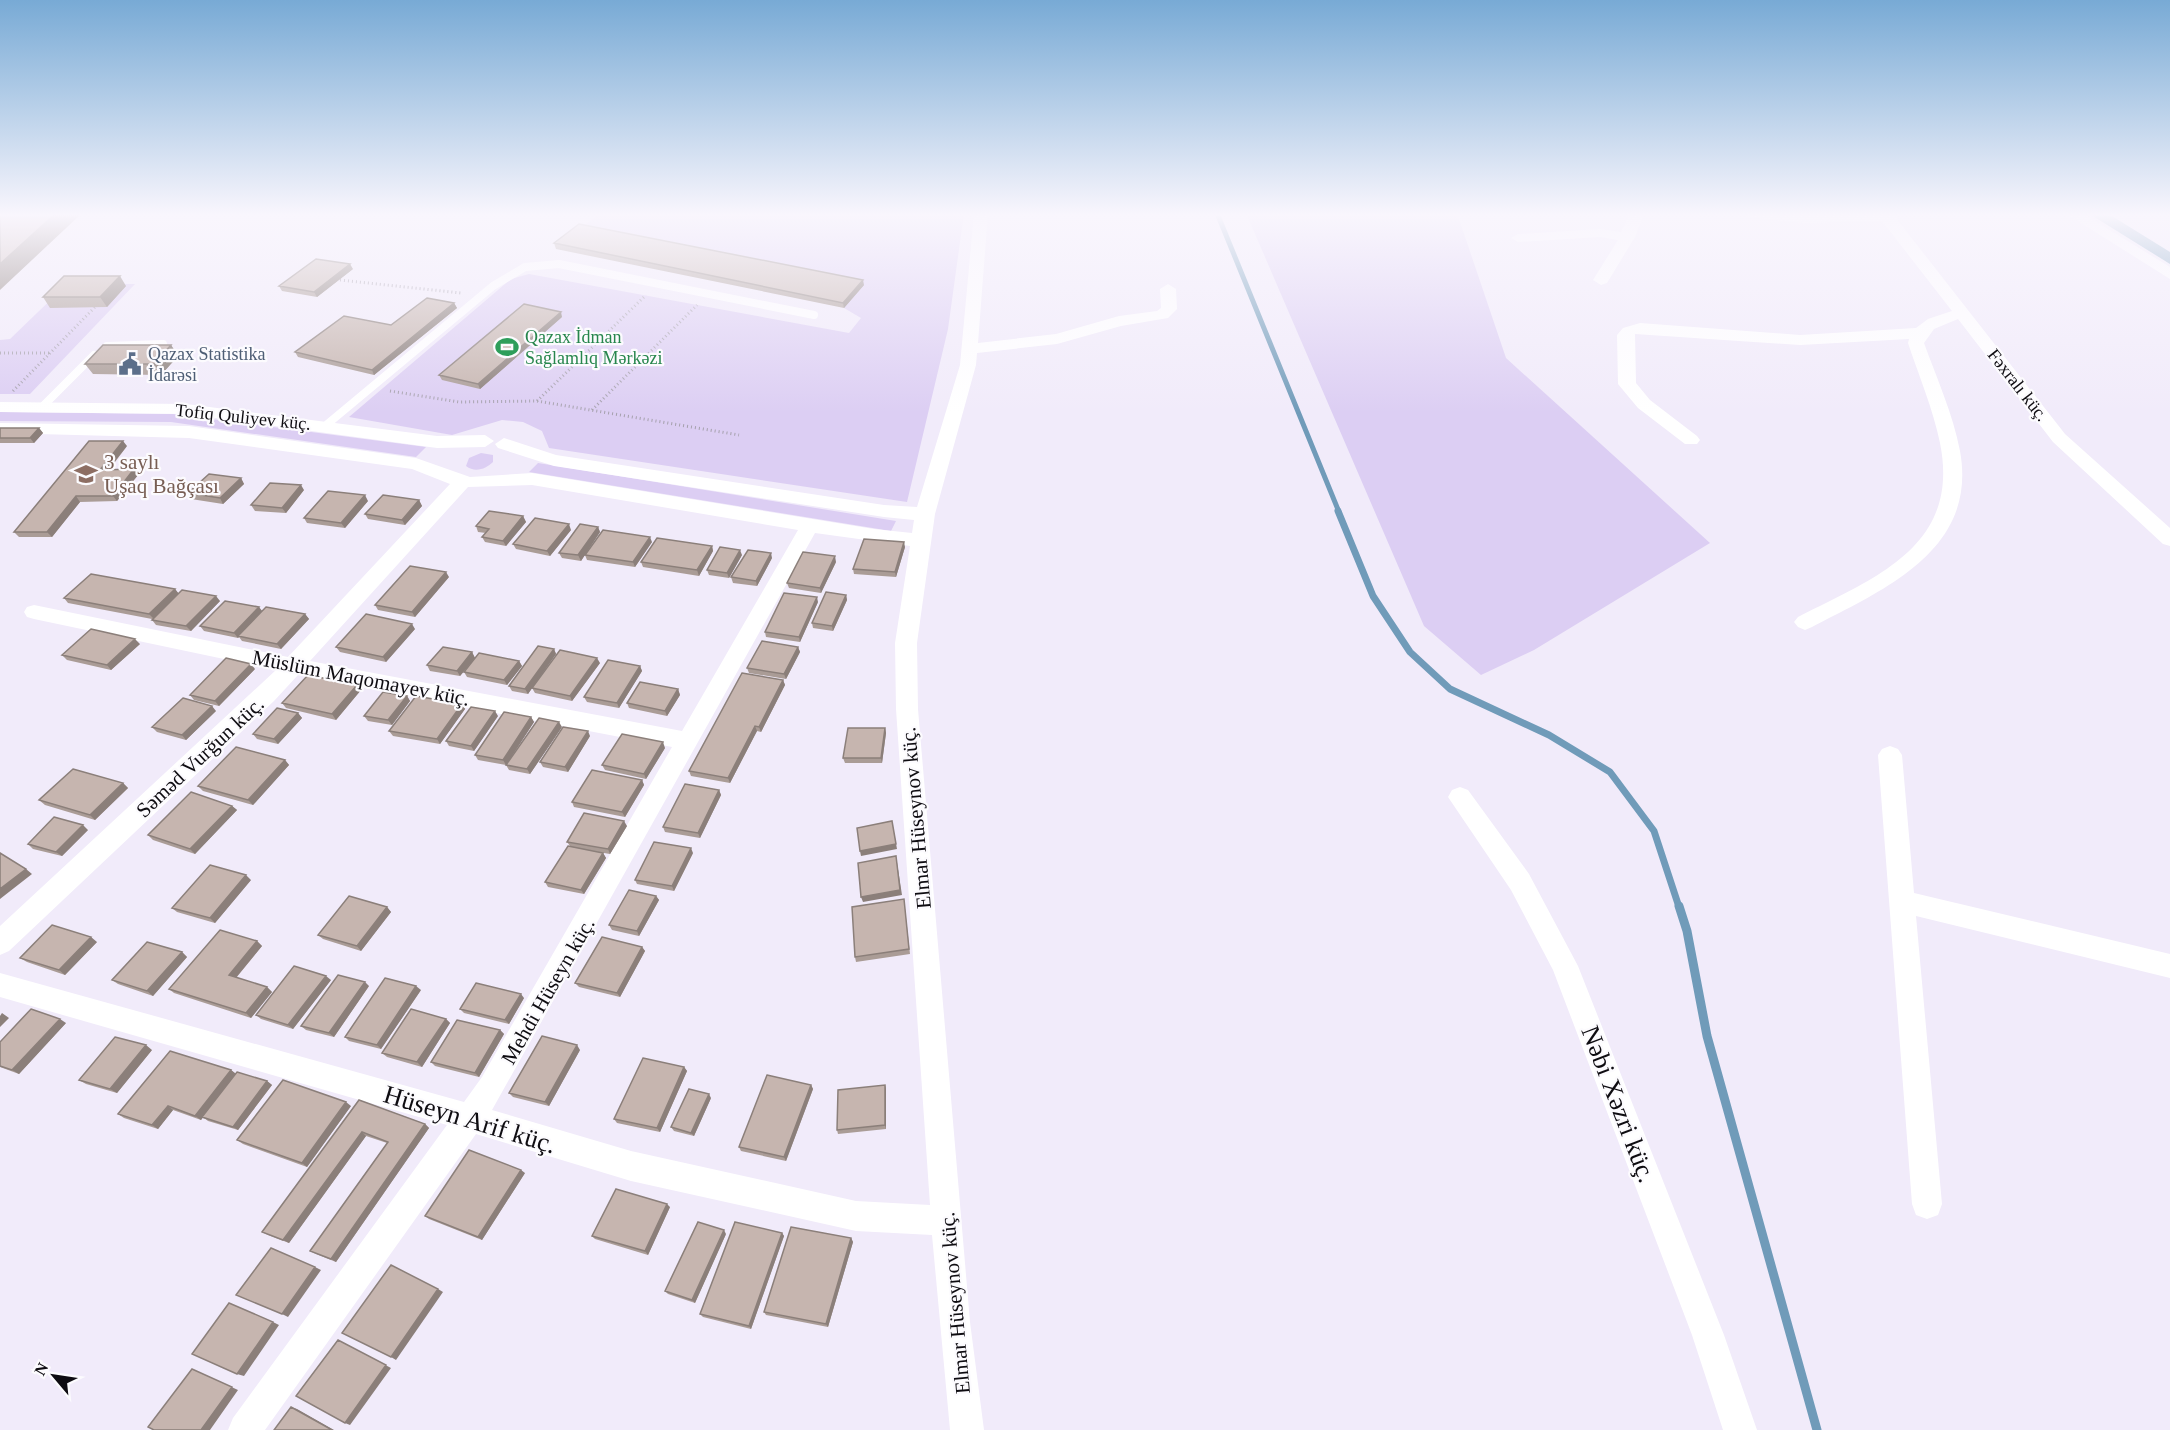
<svg xmlns="http://www.w3.org/2000/svg" width="2170" height="1430" font-family="Georgia,serif">
  <rect width="100%" height="100%" fill="#f1ebfa"/>
  <path fill="#dccef3" d="M600,213h364l-16,116 -41,173 -358,-54 -7,-17 -19,-9 -21,-2 -50,15 -103,-18 162,-138 18,-5 320,59 12,-15 -17,-10 19,-23 -283,-56z
    M1246,213h211l49,145 204,185 -176,107 -53,25 -57,-49z
    M67,284h68l-105,110h-30v-54l10,-1z
    M0,412l173,2 253,33 -10,10 -245,-35 -171,-1z
    M481,453l12,2v7c-7,7 -18,11 -27,4l3,-8z
    M538,463l358,58 -5,10 -362,-59z"/>
  <g fill="none" stroke-linecap="round" stroke-linejoin="round">
    <path stroke="#709bb9" stroke-width="5" d="M1217,213l122,299"/>
    <path stroke="#709bb9" stroke-width="7" d="M1338,511l35,85 37,56 40,37 99,46 61,37 44,59 25,76"/>
    <path stroke="#709bb9" stroke-width="9" d="M1679,906l8,25 20,105 110,394"/>
    <path fill="#709bb9" fill-rule="evenodd" d="M2088,213h19l63,39v12z"/>
    <path stroke="#a5a0ac" stroke-width="3" stroke-dasharray="1 3" stroke-linecap="butt" d="M340,280l121,13
      M0,353h49
      M13,391l82,-84
      M390,391l69,11 78,-1 202,34
      M537,401l109,-106
      M592,410l105,-105"/>
    <path stroke="#fff" stroke-width="8" d="M107,346l56,-2
      M42,407l52,-52
      M325,426l168,-140 32,-19 34,-3 255,51"/>
    <path fill="#fff" fill-rule="evenodd" d="M974,213h14l-10,130 78,-9 63,-18 38,-5 4,-3 -1,-19 8,-5 8,5 1,20 -9,9 -47,8 -64,18 -80,9 -1,12 -41,149 -18,129 1,66 52,613 14,108h-34l-18,-195 -76,-4 -225,-50 -155,-47 -211,296h-37l5,-12 214,-293 -447,-128v-24l464,129 18,-25 190,-330 -374,-72 -24,26 -265,250 -9,4v-29l276,-256 -242,-51 -7,-2 -3,-5 3,-5 7,-2 254,52 162,-173 -38,-15 -223,-31 -189,-5v-10l189,3 227,32 54,19 62,-4 342,56 38,4 2,-13 -30,-3 -330,-51 -56,-18 -3,-4 9,-6 52,17 328,50 33,2 43,-142zM532,485l266,45 -116,201 -372,-70 158,-174zM815,533l95,13 -15,97 1,66 34,496 -74,-4 -225,-50 -139,-41z
      M1630,213h14l-9,24 -28,46 -6,2 -8,-5 25,-40 -18,-3 -82,5 -7,-4 7,-4 82,-5 21,3z
      M1742,213h150l173,221 105,94v18l-7,-2 -110,-102 -95,-123 -24,10 -10,14c13,36 29,71 36,108 18,99 -75,138 -148,176l-7,3 -7,-3 -4,-5 4,-5c76,-39 163,-70 142,-174 -7,-34 -21,-67 -32,-100l1,-4 -109,6 -165,-11 1,49 14,17 47,36 3,4 -3,4h-12l-47,-36 -20,-24 -1,-49 6,-7 17,-5 160,12 116,-7 12,-9 24,-8 -70,-90 -78,2 -55,-6z
      M2065,213h17l88,54v12z
      M0,402l186,2 251,32 48,-1 9,6 -9,6 -48,1 -251,-34 -186,-2z
      M1890,746l8,3 4,6 12,138 256,61v24l-254,-62 26,288 -4,11 -11,4 -11,-4 -4,-11 -34,-449 4,-6z
      M1460,787l8,3 61,84 49,92 146,369 33,95h-34l-31,-95 -139,-365 -42,-80 -63,-93 4,-7z"/>
  </g>
  <path fill="#aa9c96" d="M554,243l310,42 -20,23 -288,-59z
    M353,269l-36,28 -35,-6 -3,-5z
    M126,286l-19,21 -57,1 -7,-11z
    M454,303l3,5 -83,67 -76,-18 -3,-5 96,-27z
    M562,317l-82,72 -38,-9 -3,-5z
    M171,345l7,11 -17,19 -68,-1 -8,-10z
    M0,428h39l4,5 -9,10h-34z
    M127,446l-18,24 25,-1 4,6 -21,26 -37,1 -28,35h-33l-5,-5z
    M241,478l3,6 -21,20 -32,-5 -3,-6z
    M304,490l-18,23 -31,-2 -4,-6z
    M419,500l3,6 -17,19 -37,-6 -3,-5z
    M368,501l-23,27 -38,-5 -3,-5z
    M523,516l3,6 -20,24 -21,-4 -3,-5 4,-4 -8,-1 -2,-6z
    M598,527l2,5 -19,29 -19,-3 -3,-5z
    M571,530l-21,26 -34,-7 -3,-5z
    M652,542l-17,25 -48,-7 -2,-5z
    M712,546l1,5 -14,25 -56,-9 -2,-5z
    M905,547l-9,30 -42,-3 -1,-5z
    M742,555l-13,23 -20,-3 -2,-5z
    M772,558l-15,28 -24,-3 -2,-6z
    M836,562l-15,31 -32,-5 -2,-5z
    M449,577l-34,40 -37,-7 -3,-5z
    M175,589l3,4 42,8 -29,30 -35,-6 -4,-5v-1l-84,-16 -4,-5z
    M846,595l1,5 -14,31 -20,-3 -1,-5z
    M818,602l-18,40 -34,-5 -1,-5z
    M262,612l43,2 4,5 -28,30 -39,-8 -3,-4 -1,1 -34,-7 -4,-5z
    M415,629l-29,33 -46,-10 -4,-5z
    M140,644l-29,26 -44,-10 -5,-5z
    M798,647l2,5 -14,27 -37,-6 -2,-5z
    M554,649l2,5 -19,27 63,-18 -28,38 -37,-8 -3,-5 -4,6 -16,-3 -3,-5z
    M472,652l3,6 -15,18 -30,-5 -3,-6z
    M519,661l3,5 -15,19 -40,-8 -3,-5z
    M640,666l2,5 -23,37 -32,-6 -3,-5z
    M255,669l-36,37 -25,-6 -4,-5z
    M783,680l2,5 -24,47 -4,-1 -27,52 -39,-7 -2,-5z
    M678,689l2,6 -13,21 -38,-8 -2,-5z
    M361,690l-25,30 -50,-12 -4,-5z
    M407,696l3,5 -18,24 -24,-4 -4,-5z
    M462,704l3,5 -25,35 -47,-8 -4,-5z
    M216,711l-30,29 -29,-8 -5,-5z
    M298,713l4,5 -24,26 -21,-5 -4,-5z
    M498,716l-24,35 -25,-5 -3,-5z
    M531,717l3,5 -28,43 -28,-5 -3,-5z
    M562,727l-32,47 -21,-4 -3,-5z
    M885,728l1,5 -4,30h-37l-2,-5z
    M590,736l-22,36 -25,-5 -3,-5z
    M665,748l-19,31 -41,-9 -3,-5z
    M285,760l4,5 -36,40 -50,-14 -5,-5z
    M642,780l2,5 -19,32 -51,-10 -2,-5z
    M123,783l5,5 -33,32 -50,-15 -6,-5z
    M719,790l2,5 -21,43 -35,-6 -2,-5z
    M232,806l5,4 -42,44 -42,-14 -5,-5z
    M627,826l-17,28 -18,-3 11,2 3,5 -22,36 -36,-7 -3,-5 25,-36 -3,-4z
    M88,830l-26,26 -29,-7 -5,-5z
    M693,853l-19,38 -37,-7 -2,-4z
    M251,880l-36,43 -38,-11 -5,-4z
    M656,896l3,4 -20,36 -27,-6 -3,-5z
    M904,899l6,55 -54,8 -1,-5z
    M387,907l4,5 -30,39 -38,-12 -5,-4z
    M257,941l5,5 -26,32 31,9 5,5 -21,26 -77,-25 -5,-4z
    M97,942l-32,33 -38,-13 -7,-4z
    M642,947l3,4 -25,46 -41,-10 -4,-4z
    M182,952l5,5 -34,39 -35,-12 -6,-4z
    M331,980l-38,49 -32,-10 -5,-4z
    M369,986l-35,51 -28,-7 -5,-4z
    M421,990l-40,59 -32,-8 -4,-4z
    M524,998l-15,26 -45,-11 -4,-4z
    M446,1019l4,4 -28,44 -35,-10 -5,-4z
    M66,1023l-47,51 -19,-7v-25z
    M500,1030l4,4 -25,43 -44,-11 -4,-4z
    M152,1050l-35,43 -31,-9 -7,-4z
    M580,1050l-31,56 -36,-9 -4,-4z
    M684,1067l3,4 -27,61 -43,-9 -3,-4z
    M231,1070l5,4 31,7 5,4 -34,45 -30,-9 -5,-4 -2,3 -28,-10 -15,19 -34,-11 -6,-4z
    M811,1085l2,4 -27,72 -45,-10 -2,-4z
    M885,1085l1,4v40l-48,5 -1,-4z
    M711,1098l-17,38 -20,-5 -3,-4z
    M359,1100l66,24 4,4 -93,134 -20,-8 -6,-3 77,-108 -21,-7 -77,107 -21,-8 -6,-3z
    M351,1106l-44,61 -64,-23 -6,-4z
    M525,1173l-43,67 -53,-21 -4,-3z
    M670,1207l-22,48 -53,-16 -3,-3z
    M782,1233l2,3 -33,93 -48,-12 -3,-3z
    M726,1234l-31,69 -27,-9 -3,-3z
    M851,1238l2,4 -25,85 -62,-12 -2,-3z"/>
  <path fill="#8b7f7a" d="M56,213h23l1,2 -80,75v-26z
    M350,264l3,5 -36,28 -3,-5z
    M120,276l6,10 -19,21 -7,-10z
    M863,280l1,5 -20,23 -1,-5z
    M454,303l3,5 -83,67 -2,-5z
    M561,312l1,5 -82,72 -2,-5z
    M171,345l7,11 -17,19 -7,-11z
    M39,428l4,5 -9,10 -4,-5z
    M123,441l4,5 -23,29 -4,-5z
    M134,469l4,6 -21,26 -4,-5z
    M241,478l3,6 -21,20 -3,-6z
    M301,485l3,5 -18,23 -4,-5z
    M365,495l3,6 -23,27 -4,-5z
    M76,496l4,6 -28,35 -5,-5z
    M419,500l3,6 -17,19 -3,-5z
    M523,516l3,6 -20,24 -3,-5z
    M569,524l2,6 -21,26 -3,-5z
    M598,527l2,5 -19,29 -3,-6z
    M650,537l2,5 -17,25 -2,-5z
    M904,542l1,5 -9,30 -1,-5z
    M712,546l1,5 -14,25 -2,-6z
    M740,550l2,5 -13,23 -2,-5z
    M771,553l1,5 -15,28 -1,-5z
    M835,556l1,6 -15,31 -1,-5z
    M446,572l3,5 -34,40 -3,-5z
    M175,589l4,5 -25,25 -5,-5z
    M846,595l1,5 -14,31 -1,-5z
    M216,596l4,5 -29,30 -5,-5z
    M817,597l1,5 -18,40 -1,-5z
    M259,607l4,5 -25,26 -4,-5z
    M305,614l4,5 -28,30 -4,-5z
    M412,624l3,5 -29,33 -3,-5z
    M135,639l5,5 -29,26 -4,-5z
    M798,647l2,5 -14,27 -2,-5z
    M554,649l2,5 -28,40 -3,-5z
    M472,652l3,6 -15,18 -3,-5z
    M597,658l3,5 -28,38 -2,-5z
    M519,661l3,5 -15,19 -3,-5z
    M251,664l4,5 -36,37 -4,-5z
    M640,666l2,5 -23,37 -2,-5z
    M783,680l2,5 -24,47 -2,-5z
    M357,685l4,5 -25,30 -4,-6z
    M678,689l2,6 -13,21 -2,-5z
    M407,696l3,5 -18,24 -4,-5z
    M462,704l3,5 -25,35 -3,-5z
    M212,706l4,5 -30,29 -4,-5z
    M495,711l3,5 -24,35 -3,-5z
    M298,713l4,5 -24,26 -4,-5z
    M531,717l3,5 -28,43 -3,-5z
    M559,722l3,5 -32,47 -3,-5z
    M755,726l2,5 -27,52 -2,-5z
    M885,728l1,5 -4,30 -1,-5z
    M588,731l2,5 -22,36 -3,-5z
    M663,742l2,6 -19,31 -2,-5z
    M285,760l4,5 -36,40 -5,-5z
    M642,780l2,5 -19,32 -3,-5z
    M123,783l5,5 -33,32 -5,-5z
    M719,790l2,5 -21,43 -2,-5z
    M232,806l5,4 -42,44 -5,-5z
    M624,821l3,5 -17,28 -2,-5z
    M892,821l5,28 -36,7 -1,-5z
    M83,825l5,5 -26,26 -6,-4z
    M691,848l2,5 -19,38 -2,-5z
    M603,853l3,5 -22,36 -3,-4z
    M896,856l6,39 -39,7 -2,-5z
    M26,869l6,5 -32,25v-10z
    M246,875l5,5 -36,43 -5,-5z
    M656,896l3,4 -20,36 -2,-5z
    M387,907l4,5 -30,39 -4,-5z
    M91,937l6,5 -32,33 -6,-5z
    M257,941l5,5 -28,34 -5,-5z
    M642,947l3,4 -25,46 -3,-4z
    M182,952l5,5 -34,39 -6,-5z
    M326,976l5,4 -38,49 -5,-4z
    M365,982l4,4 -35,51 -5,-4z
    M416,986l5,4 -40,59 -4,-4z
    M267,987l5,5 -21,26 -5,-5z
    M521,994l3,4 -15,26 -4,-4z
    M2,1013l7,5 -9,9v-11z
    M60,1019l6,4 -47,51 -7,-4z
    M446,1019l4,4 -28,44 -5,-5z
    M500,1030l4,4 -25,43 -4,-4z
    M146,1045l6,5 -35,43 -7,-4z
    M577,1045l3,5 -31,56 -4,-4z
    M684,1067l3,4 -27,61 -3,-4z
    M231,1070l5,4 -35,46 -6,-4z
    M267,1081l5,4 -34,45 -5,-3z
    M811,1085l2,4 -27,72 -2,-4z
    M885,1085l1,4v40l-1,-4z
    M709,1094l2,4 -17,38 -3,-3z
    M346,1102l5,4 -44,61 -5,-4z
    M168,1106l5,4 -15,19 -6,-4z
    M425,1124l4,4 -93,134 -5,-3z
    M362,1132l4,4 -77,107 -6,-3z
    M521,1170l4,3 -43,67 -4,-3z
    M667,1204l3,3 -22,48 -3,-4z
    M724,1230l2,4 -31,69 -3,-3z
    M782,1233l2,3 -33,93 -2,-3z
    M851,1238l2,4 -25,85 -2,-3z
    M315,1267l6,3 -33,47 -6,-3z
    M438,1289l5,3 -47,68 -5,-3z
    M273,1322l6,3 -35,51 -7,-2z
    M338,1340l53,28 -41,57 -5,-2z
    M192,1369l46,21 -28,40h-9z
    M291,1407l6,2 37,21h-2z"/>
  <path fill="#c6b5af" stroke="#8b7f7a" stroke-width="1.5" d="M0,213h56l-56,51z
    M579,224l284,56 -20,23 -289,-60z
    M316,259l34,5 -36,28 -35,-6z
    M64,276h56l-20,21h-57z
    M427,298l27,5 -82,67 -77,-18 49,-36 47,9z
    M524,304l37,8 -83,72 -39,-9z
    M103,345h68l-17,19h-69z
    M0,428h39l-9,10h-30z
    M89,441h34l-23,29 34,-1 -21,27h-37l-29,36h-33z
    M209,474l32,4 -21,20 -32,-5z
    M270,483l31,2 -19,23 -31,-3z
    M328,491l37,4 -24,28 -37,-5z
    M383,495l36,5 -17,20 -37,-6z
    M489,511l34,5 -20,25 -21,-4 7,-8 -13,-3z
    M535,518l34,6 -22,27 -34,-7z
    M580,524l18,3 -20,28 -19,-2z
    M603,530l47,7 -17,25 -48,-7z
    M657,538l55,8 -15,24 -56,-8z
    M864,539l40,3 -9,30 -42,-3z
    M720,547l20,3 -13,23 -20,-3z
    M748,550l23,3 -15,28 -25,-4z
    M803,552l32,4 -15,32 -33,-5z
    M410,566l36,6 -34,40 -37,-7z
    M91,574l84,15 -26,25 -85,-16z
    M182,590l34,6 -30,30 -34,-6z
    M826,592l20,3 -14,31 -20,-3z
    M784,593l33,4 -18,40 -34,-5z
    M225,601l34,6 -25,26 -34,-7z
    M266,607l39,7 -28,30 -39,-8z
    M366,614l46,10 -29,33 -47,-10z
    M91,629l44,10 -28,26 -45,-10z
    M762,641l36,6 -14,27 -37,-6z
    M538,646l16,3 -29,40 -16,-3z
    M443,647l29,5 -15,19 -30,-6z
    M560,650l37,8 -27,38 -38,-8z
    M479,653l40,8 -15,19 -40,-8z
    M226,658l25,6 -36,37 -25,-6z
    M608,660l32,6 -23,37 -33,-6z
    M742,673l41,7 -24,47 -4,-1 -27,52 -39,-7z
    M308,675l49,10 -25,29 -50,-11z
    M640,682l38,7 -13,22 -38,-8z
    M383,692l24,4 -19,24 -24,-4z
    M416,696l46,8 -25,35 -48,-8z
    M183,698l29,8 -30,29 -30,-8z
    M471,707l24,4 -24,35 -25,-5z
    M277,708l21,5 -24,26 -21,-5z
    M504,712l27,5 -28,43 -28,-5z
    M539,718l20,4 -32,47 -21,-4z
    M563,727l25,4 -23,36 -25,-5z
    M848,728h37l-4,30h-38z
    M622,734l41,8 -19,32 -42,-9z
    M236,747l49,13 -37,40 -50,-14z
    M73,769l50,14 -33,32 -51,-15z
    M592,770l50,10 -20,32 -50,-10z
    M685,784l34,6 -21,43 -35,-6z
    M191,792l41,14 -42,43 -42,-14z
    M584,813l40,8 -16,28 -41,-7z
    M54,817l29,8 -27,27 -28,-8z
    M892,821l4,23 -36,7 -3,-23z
    M654,842l37,6 -19,38 -37,-6z
    M568,846l35,7 -22,37 -36,-8z
    M0,853l26,16 -26,20z
    M896,856l4,34 -39,7 -3,-34z
    M210,865l36,10 -36,43 -38,-10z
    M629,890l27,6 -19,35 -28,-6z
    M349,896l38,11 -30,39 -39,-11z
    M904,899l5,50 -54,8 -3,-50z
    M52,925l39,12 -32,33 -39,-12z
    M220,930l37,11 -28,34 38,12 -21,26 -77,-24z
    M602,937l40,10 -25,46 -42,-10z
    M147,942l35,10 -35,39 -35,-11z
    M294,966l32,10 -38,49 -32,-10z
    M338,975l27,7 -36,51 -28,-7z
    M385,978l31,8 -39,59 -32,-8z
    M476,983l45,11 -16,26 -45,-11z
    M31,1009l29,10 -48,51 -12,-4v-24z
    M411,1009l35,10 -29,43 -35,-9z
    M457,1020l43,10 -25,43 -44,-11z
    M542,1036l35,9 -32,57 -36,-9z
    M115,1037l31,8 -36,44 -31,-9z
    M170,1051l61,19 -36,46 -27,-10 -16,19 -34,-11z
    M643,1058l41,9 -27,61 -43,-9z
    M237,1072l30,9 -34,46 -31,-10z
    M767,1075l44,10 -27,72 -45,-10z
    M283,1080l63,22 -44,61 -65,-23z
    M885,1085v40l-48,5 1,-40z
    M689,1089l20,5 -18,39 -20,-6z
    M359,1100l66,24 -94,135 -21,-8 78,-109 -26,-10 -79,108 -21,-8z
    M469,1150l52,20 -43,67 -53,-21z
    M616,1189l51,15 -22,47 -53,-15z
    M698,1222l26,8 -32,70 -27,-9z
    M735,1222l47,11 -33,93 -49,-12z
    M791,1227l60,11 -25,86 -62,-12z
    M271,1248l44,19 -33,47 -46,-19z
    M391,1265l47,24 -47,68 -49,-24z
    M229,1303l44,19 -36,52 -45,-20z
    M338,1340l48,25 -41,58 -49,-27z
    M192,1369l40,18 -31,43h-47l-6,-3z
    M291,1407l41,23h-58z"/>
  <linearGradient id="sky" x2="0" y2="1"><stop stop-color="#78aad5"/><stop offset="0.52" stop-color="#f9f6fd"/><stop offset="1" stop-color="#f9f6fd" stop-opacity="0"/></linearGradient>
  <rect width="2170" height="413" fill="url(#sky)"/>
  <defs>
    <g id="stadium-bare" transform="scale(1.8)"><path d="M0-5a6.5 5 0 1 0 0 10a6.5 5 0 1 0 0-10ZM-3.5-1.8h7v3.6h-7Z" fill="#2e9e5b" stroke="#fcfbfe" stroke-width="2.5" paint-order="stroke"/></g>
    <g id="civic-bare" transform="scale(1.8)"><path d="M-.6-6.5H3V-4.5H.6V-3L4-1V1h2V6H-6V1h2V-1L-.6-3ZM-1.2 2.5V6h2.4V2.5Z" fill="#5c6f8a" stroke="#fcfbfe" stroke-width="2.5" paint-order="stroke"/></g>
    <g id="school-bare" transform="scale(1.8)"><path d="M0-5L7-2L0 1L-7-2ZM-4 1L0 2.5L4 1V4Q0 6-4 4Z" fill="#8d6e63" stroke="#fcfbfe" stroke-width="2.5" paint-order="stroke"/></g>
  </defs>
  <g fill-rule="evenodd">
    <use href="#stadium-bare" x="507" y="347"/>
    <use href="#civic-bare" x="130" y="364"/>
    <use href="#school-bare" x="86" y="474"/>
  </g>
  <g text-anchor="middle" stroke-width="4.5" stroke-linejoin="round" paint-order="stroke">
    <g font-size="18" fill="#27864d" stroke="#fcfbfe" text-anchor="start">
      <text x="525" y="343">Qazax İdman<tspan x="525" dy="21">Sağlamlıq Mərkəzi</tspan></text>
    </g>
    <g font-size="18" fill="#4e5e75" stroke="#fcfbfe" text-anchor="start">
      <text x="148" y="360">Qazax Statistika<tspan x="148" dy="21">İdarəsi</tspan></text>
    </g>
    <g font-size="18" fill="#0e0c11" stroke="#fcfbfe">
      <text transform="translate(2018 385) rotate(52)" y="6">Fəxralı küç.</text>
      <text transform="translate(243 417) rotate(6)" y="6">Tofiq Quliyev küç.</text>
    </g>
    <g font-size="21" fill="#785e54" stroke="#fcfbfe" text-anchor="start">
      <text x="104" y="469">3 saylı<tspan x="104" dy="24">Uşaq Bağçası</tspan></text>
    </g>
    <g font-size="21" fill="#0e0c11" stroke="#fcfbfe">
      <text transform="translate(361 678) rotate(11)" y="7">Müslüm Maqomayev küç.</text>
      <text transform="translate(200 757) rotate(-43)" y="7">Səməd Vurğun küç.</text>
      <text transform="translate(916 818) rotate(-95)" y="7">Elmar Hüseynov küç.</text>
      <text transform="translate(548 991) rotate(-60)" y="7">Mehdi Hüseyn küç.</text>
      <text transform="translate(955 1303) rotate(-95)" y="7">Elmar Hüseynov küç.</text>
    </g>
    <g font-size="26" fill="#0e0c11" stroke="#fcfbfe">
      <text transform="translate(1619 1104) rotate(69)" y="9">Nəbi Xəzri küç.</text>
      <text transform="translate(470 1119) rotate(17)" y="9">Hüseyn Arif küç.</text>
    </g>
  </g>
  <g transform="translate(54 1376) rotate(299)" stroke="#fcfbfe" stroke-width="4.5" paint-order="stroke">
  <path d="M0-4.5L10 22L0 15L-10 22Z" fill="#0e0c11"/>
  <text y="-9" font-size="16" font-weight="bold" text-anchor="middle" fill="#0e0c11">N</text>
  </g>
</svg>
